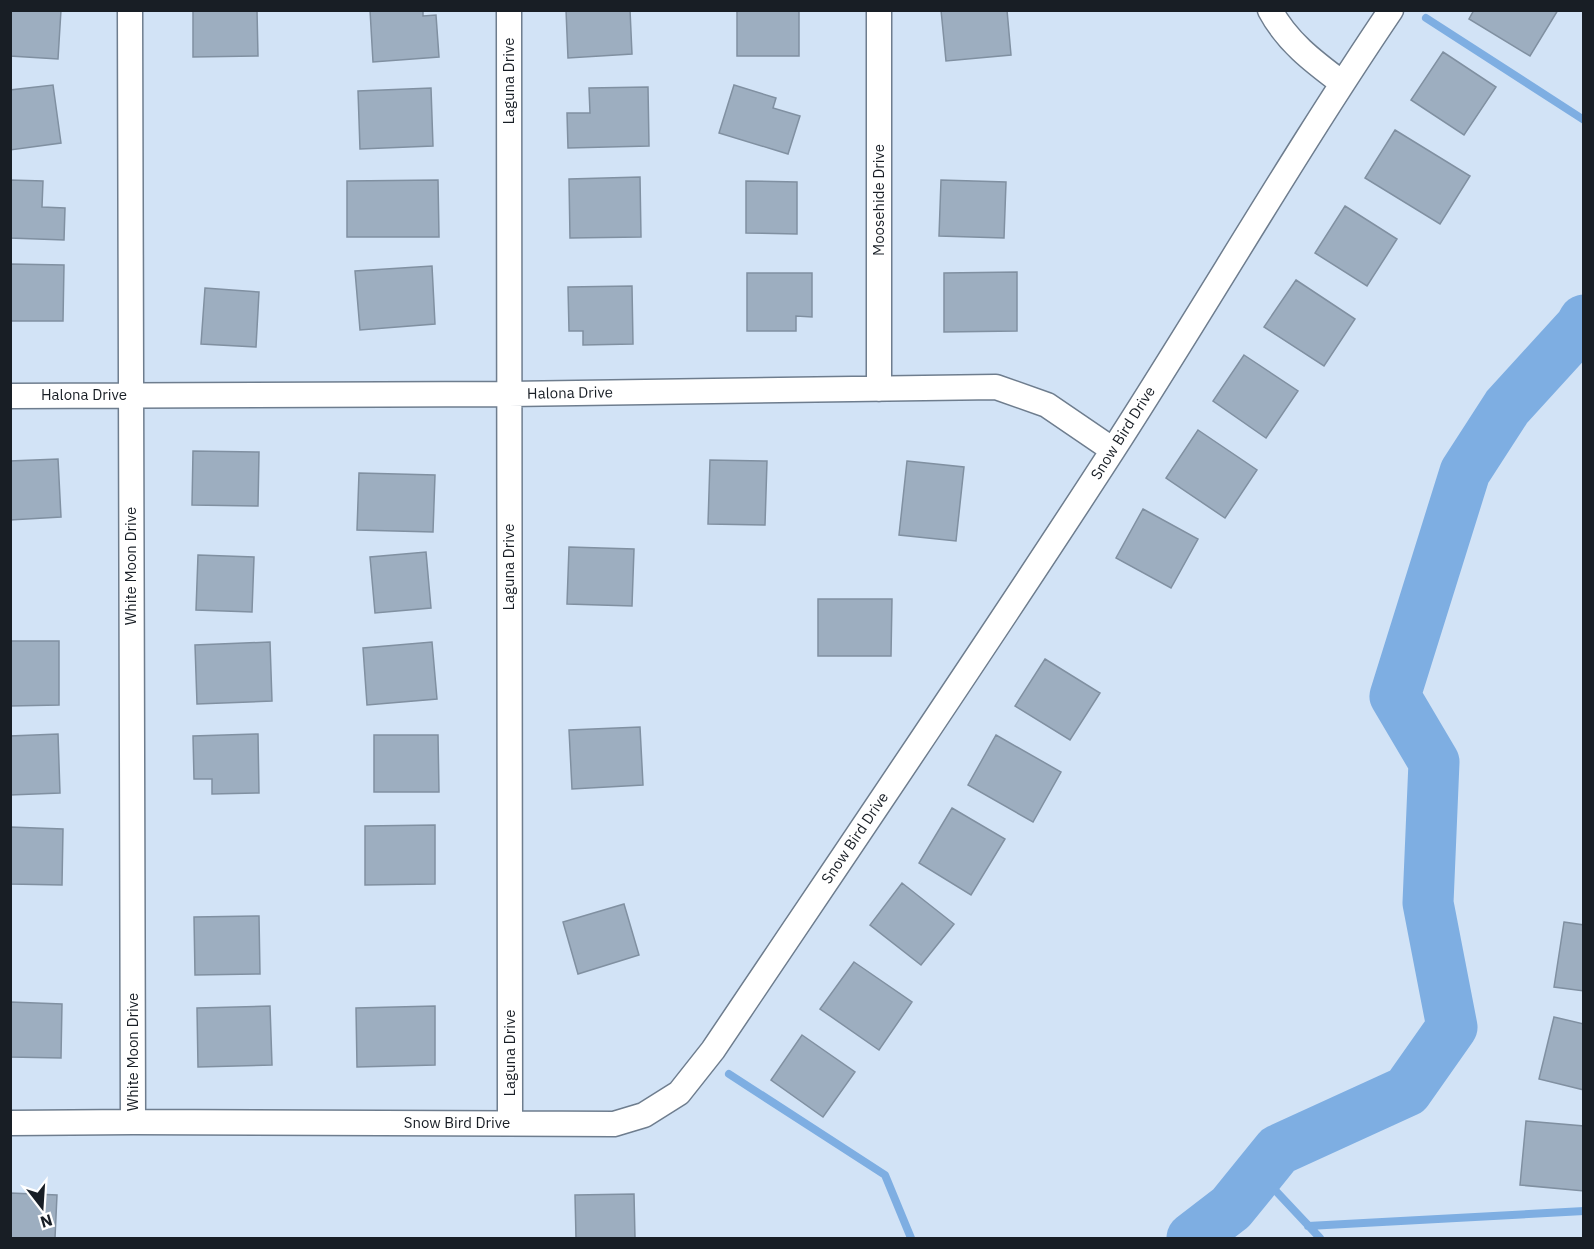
<svg xmlns="http://www.w3.org/2000/svg" width="1594" height="1249" font-family="'IBM Plex Sans',sans-serif">
  <rect width="100%" height="100%" fill="#d2e3f6"/>
  <g fill="none" stroke-linecap="round" stroke-linejoin="round">
    <path stroke="#7eaee2" stroke-width="8" d="M1426,18l158,102
      M729,1074l156,101 26,63
      M1259,1173l61,65
      M1308,1226l276,-15"/>
    <path stroke="#7eaee2" stroke-width="51" d="M1192,1238l39,-30 47,-58 129,-59 45,-64 -24,-124 6,-141 -39,-66 70,-224 42,-65 73,-80 4,-7"/>
  </g>
  <path fill="#9daec0" stroke="#8090a1" stroke-width="1.5" d="M10,10h51l-3,49 -48,-3z
    M193,10h64l1,46 -65,1z
    M370,10h53v6l13,-1 3,42 -66,5z
    M566,10h64l2,44 -64,4z
    M737,10h62v46h-62z
    M941,10h66l4,45 -65,6z
    M1474,10h84l-28,46 -61,-37z
    M1443,52l53,35 -32,48 -53,-35z
    M53,85l8,58 -51,7v-60z
    M734,85l42,13 -3,10 27,8 -12,38 -69,-21z
    M648,87l1,59 -81,2 -1,-35h23l-1,-25z
    M431,88l2,58 -73,3 -2,-58z
    M1395,130l75,46 -30,48 -75,-46z
    M640,177l1,60 -71,1 -1,-59z
    M10,180l33,1 -1,26 23,1 -1,32 -54,-2z
    M438,180l1,57h-92v-56z
    M941,180l65,2 -2,56 -65,-2z
    M746,181l51,1v52l-51,-1z
    M1345,206l52,33 -30,47 -52,-33z
    M10,264l54,1 -1,56h-53z
    M432,266l3,58 -75,6 -5,-59z
    M1017,272v59l-73,1v-59z
    M747,273h65v44l-16,-1v15h-49z
    M1296,280l59,39 -31,47 -60,-39z
    M632,286l1,58 -50,1v-14h-14l-1,-44z
    M205,288l54,4 -3,55 -55,-3z
    M1244,355l54,36 -32,47 -53,-37z
    M1198,430l59,40 -32,48 -59,-40z
    M193,451l66,1 -1,54 -66,-1z
    M58,459l3,58 -51,3v-59z
    M710,460l57,1 -2,64 -57,-1z
    M907,461l57,6 -8,74 -57,-6z
    M359,473l76,2 -2,57 -76,-2z
    M1143,509l55,30 -27,49 -55,-30z
    M569,547l65,2 -2,57 -65,-2z
    M426,552l5,56 -56,5 -5,-56z
    M198,555l56,2 -2,55 -56,-2z
    M818,599h74l-1,57h-73z
    M10,641h49v64l-49,1z
    M270,642l2,59 -75,3 -2,-59z
    M432,642l5,57 -70,6 -4,-57z
    M1045,659l55,34 -30,47 -55,-34z
    M640,727l3,58 -71,4 -3,-59z
    M58,734l2,59 -50,2v-59z
    M258,734l1,59 -47,1v-15h-18l-1,-43z
    M374,735h64l1,57h-65z
    M996,735l65,37 -28,50 -65,-37z
    M952,808l53,31 -34,56 -52,-32z
    M435,825v59l-70,1v-59z
    M10,827l53,2 -1,56 -52,-1z
    M902,883l52,41 -33,41 -51,-40z
    M624,904l15,51 -61,19 -15,-52z
    M259,916l1,58 -65,1 -1,-58z
    M1564,922l20,3v66l-30,-4z
    M854,962l58,40 -33,48 -59,-41z
    M10,1002l52,2 -1,54 -51,-1z
    M270,1006l2,59 -74,2 -1,-59z
    M435,1006v59l-78,2 -1,-59z
    M1554,1017l30,7v66l-45,-11z
    M802,1035l53,37 -32,45 -52,-37z
    M1526,1121l58,5v65l-64,-6z
    M10,1193l47,2 -2,43h-45z
    M634,1194l1,44h-59l-1,-43z"/>
  <g fill="none" stroke-linecap="round" stroke-linejoin="round">
    <g stroke="#6e7d8e" stroke-width="27">
      <path id="street" d="M130,10l3,1112
        M509,10l1,1113
        M1270,10c17,32 44,52 72,73
        M879,389v-379
        M10,396l499,-2 487,-7 51,18 66,45
        M10,1123l123,-1 481,2 30,-9 35,-22 34,-43c133,-198 268,-396 398,-597 95,-147 182,-298 280,-443"/>
    </g>
    <use href="#street" stroke="#fff" stroke-width="24"/>
  </g>
  <g text-anchor="middle" stroke-width="4.5" stroke-linejoin="round" paint-order="stroke">
    <g font-size="15" fill="#181e25" stroke="#fff">
      <text transform="translate(509 81) rotate(-90)" y="5">Laguna Drive</text>
      <text transform="translate(879 200) rotate(-90)" y="5">Moosehide Drive</text>
      <text transform="translate(570 393) rotate(-1)" y="5">Halona Drive</text>
      <text x="84" y="400">Halona Drive</text>
      <text transform="translate(1123 433) rotate(-58)" y="5">Snow Bird Drive</text>
      <text transform="translate(131 566) rotate(-90)" y="5">White Moon Drive</text>
      <text transform="translate(509 567) rotate(-90)" y="5">Laguna Drive</text>
      <text transform="translate(855 838) rotate(-56)" y="5">Snow Bird Drive</text>
      <text transform="translate(133 1052) rotate(-90)" y="5">White Moon Drive</text>
      <text transform="translate(510 1053) rotate(-90)" y="5">Laguna Drive</text>
      <text x="457" y="1128">Snow Bird Drive</text>
    </g>
  </g>
  <rect width="1594" height="1249" fill="none" stroke="#181e25" stroke-width="24"/>
  <g transform="translate(42 1207) rotate(163)" stroke="#ffffff" stroke-width="4.5" paint-order="stroke">
  <path d="M0-4.5L10 22L0 15L-10 22Z" fill="#181e25"/>
  <text y="-9" font-size="16" font-weight="bold" text-anchor="middle" fill="#181e25">N</text>
  </g>
</svg>
